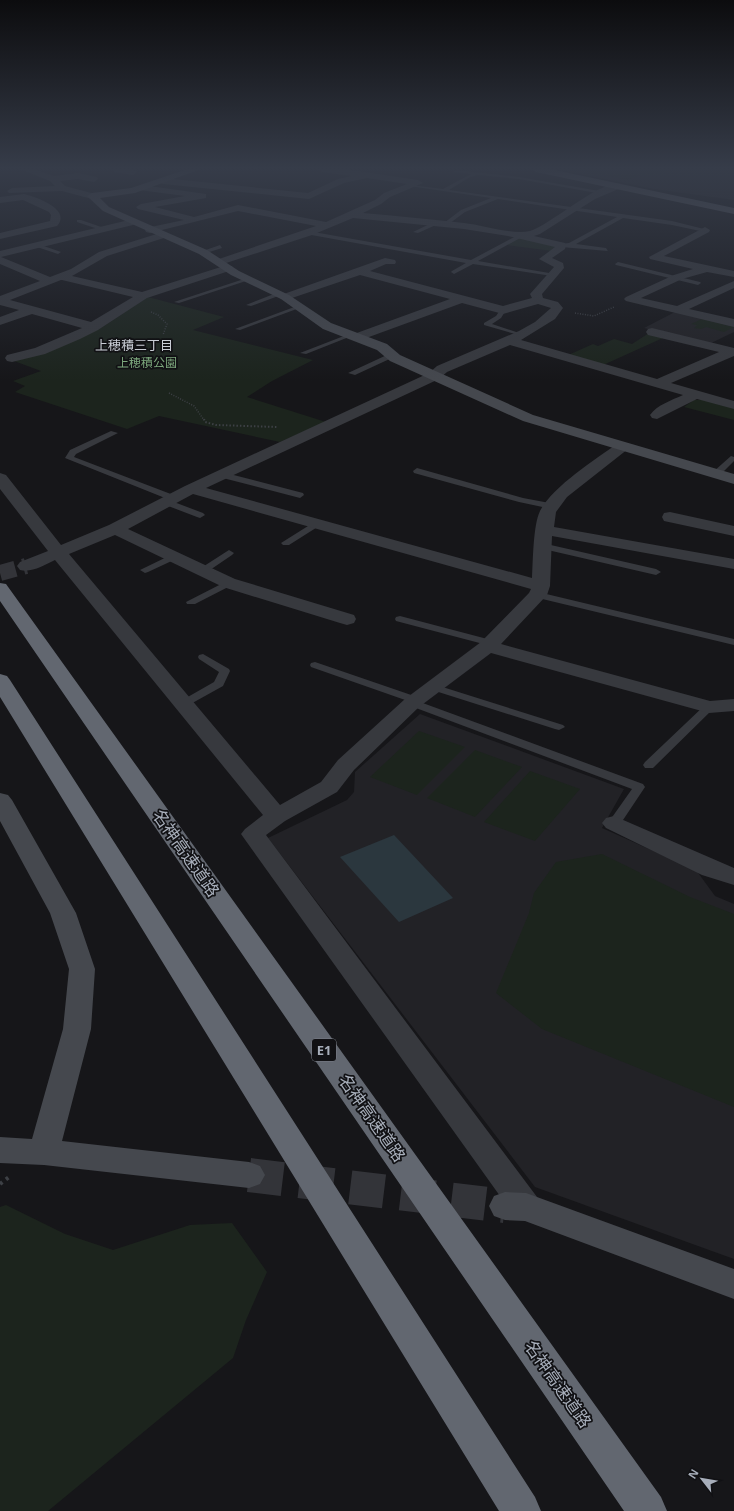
<svg xmlns="http://www.w3.org/2000/svg" width="734" height="1511" font-family="'Noto Sans','Noto Sans JP',sans-serif">
  <rect width="100%" height="100%" fill="#161619"/>
  <path fill="#222226" d="M556,169h178v31l-80,-11z
    M677,311l57,14v7l-25,12 -65,-16z
    M420,714l204,75 -22,39 94,42 19,26 19,8v355l-199,-72 -267,-349 79,-38 7,-8 1,-20z"/>
  <path fill="#1c241d" d="M577,169h94l-14,6h-17l-12,5z
    M519,238l38,8 -5,5 -45,-6z
    M148,297l76,20 -31,13 120,30 -41,21 -25,16 79,25 -46,20 -121,-26 -32,13 -112,-37 10,-6 -12,-5 28,-10 -27,-10 25,-7 62,-26z
    M702,319l32,8 -10,5 -18,-5 -5,2 -7,-1 3,-3 -6,-1z
    M649,333l16,4 -64,29 -35,-10 27,-12 5,2 16,-7 18,5z
    M694,400h11l29,7v13l-50,-13z
    M419,731l46,16 -48,48 -47,-18z
    M475,750l47,17 -47,50 -48,-19z
    M530,771l50,18 -45,52 -51,-19z
    M602,854l88,43 44,17v193l-192,-78 -46,-36 33,-80 5,-20 22,-31z
    M6,1205l59,29 48,16 77,-25 42,-2 35,49 -21,48 -13,38 -185,153h-48v-304z"/>
  <path fill="#2b373e" d="M394,835l59,63 -54,24 -59,-65z"/>
  <g fill="none" stroke-linecap="round" stroke-linejoin="round">
    <path stroke="#333439" stroke-width="16" stroke-dasharray="16 8" stroke-linecap="butt" d="M0,573l26,-7"/>
    <path stroke="#333439" stroke-width="34" stroke-dasharray="34 17" stroke-linecap="butt" d="M249,1175l256,31"/>
    <path stroke="#3d4045" stroke-width="1.5" stroke-dasharray="1 1.5" stroke-linecap="butt" d="M151,312l7,3 9,9 -4,11
      M575,313l19,3 20,-9
      M169,393l25,13 10,14"/>
    <path stroke="#3d4045" stroke-width="2" stroke-dasharray="1.5 2" stroke-linecap="butt" d="M204,419l1,3 11,3 61,2"/>
    <path stroke="#3d4045" stroke-width="4" stroke-dasharray="3 4.5" stroke-linecap="butt" d="M0,1184l9,-7"/>
    <path fill="#37393e" fill-rule="evenodd" d="M455,170l64,7 86,15 -3,2 -83,-15 -41,-4 -8,2 -21,13 223,31 36,9 -3,2 -33,-7 -49,-7 -47,26 30,4 2,3 -47,-4 -2,-3 10,-1 48,-26 -119,-18 -33,13 -19,14 -2,-3 17,-13 30,-12 -82,-12 2,-1 32,4 28,-15 -18,-2z
      M77,220h4l26,9 -3,2 -27,-9z
      M436,221l2,3 -20,9 -5,-1z
      M308,231l163,29 49,-26 2,3 -44,24 77,13 -3,2 -79,-12 -19,10 -3,-2 1,-1 14,-8 -160,-29z
      M34,244h4l23,8 -3,2 -24,-8z
      M220,245l2,3 -19,6 -3,-2z
      M618,262l82,20 1,1 -3,2 -82,-20 -1,-1z
      M244,279l5,1 -70,23 -5,-1z
      M279,292l3,2 -1,1 -30,11 -5,-1z
      M297,306l5,1 -62,23 -5,-1z
      M501,309l5,1 -5,8 -9,6 30,10v2l-38,-11v-2l12,-7z
      M349,334l5,1 -48,19 -6,-1z
      M389,354l7,2 -41,19 -7,-2z
      M111,431l7,2 -42,21 -2,3 102,39v4h-6l-105,-42 5,-8z
      M731,456l3,1v4l-15,15h-6v-4z
      M417,468l106,30 32,6 1,2 -4,3 -33,-7 -105,-29 -1,-2z
      M222,472l81,21 1,2 -4,3 -81,-21 -1,-2z
      M166,499l37,14 2,2 -5,3 -3,-1 -34,-13v-4z
      M316,521l3,1v4l-30,19h-6l-2,-2z
      M542,543l114,26 5,3 -5,3 -117,-27 -2,-2z
      M229,550l5,3 -2,2 -25,17h-6l-2,-2 2,-2z
      M175,553l3,1v4l-30,14 -3,1 -5,-3z
      M229,580l3,1 2,2 -2,2 -37,19h-8l-1,-2z
      M538,592l196,47v6l-200,-48 -1,-2 1,-2z
      M400,616l95,25 1,2 -5,3 -95,-25 -1,-2 1,-2z
      M203,654l26,15 1,2 -7,15 -36,20h-8l-2,-2 2,-2 35,-20 5,-10 -20,-13 -1,-2 1,-2z
      M315,662l105,36 2,2 -2,2 223,82 2,3 -26,39h-10l-1,-3 24,-34 -224,-84 -2,-2 2,-2 -97,-34 -1,-2 1,-2z
      M433,684l130,41 2,2 -6,3 -4,-1 -126,-40 -2,-2z
      M709,704l6,3 -2,2 -60,59h-8l-2,-3 2,-3 60,-57z"/>
    <path fill="#37393e" fill-rule="evenodd" d="M20,169h13l21,7 24,-3 19,4 1,2 -4,3 -16,-3 -18,2 5,5 30,8 2,2 -5,3 -30,-8 -53,2 -2,-2 5,-3 43,-2 -5,-5z
      M113,169h19l5,3 -4,3 -19,-3z
      M318,169h26l74,11 5,3 -33,14 -9,7 -18,9c34,3 67,6 101,10 19,2 48,12 66,8 21,-6 71,-52 91,-47v4l-26,11 -55,35 -6,2 31,7 1,2 -1,4 -13,9 11,5 1,5 -22,26 1,4 15,4 5,6 -8,11 -34,21 136,39 62,-27 -71,-17 -2,-3 2,-3 4,-1 82,20v8l-63,27 63,18v8l-37,-10 -40,20 -5,-1 -2,-3c7,-10 22,-15 33,-20l-173,-50 -63,27 -8,7 -233,109 326,90c1,-16 1,-53 8,-67 13,-25 55,-51 78,-68h10l3,3 -3,3 -61,48 -11,15 -2,15 180,32v10l-182,-33 -2,50 -3,9 -46,49 209,57 24,-2v12l-25,2 -218,-60 -72,54 -65,63 -17,22 -52,29 -19,14 271,362 5,10 -5,10 -11,4 -11,-4 -274,-383 4,-5 18,-14 -208,-255c-11,5 -23,13 -35,10l-3,-4 3,-4 28,-11 -48,-62v-16l6,2 55,70 48,-20 76,-39 244,-113 8,-7 82,-35 16,-9 16,-14 -13,-4 -35,10 -41,-11 -104,38 -6,-4 2,-3 96,-35 -90,-24 -71,24h-8l-2,-2 2,-2 104,-37 10,2 1,2 -1,2h-9l-16,7 133,35 29,-8 -2,-4 24,-27 -15,-8 16,-12 -47,-11 -44,-7 -111,-11 -41,17 -92,30 -5,-3 1,-2 100,-34 -78,-15 -88,22 -4,-1 -1,-2 1,-2 38,-8 -46,-11 -2,-2 5,-3 44,-8 -46,-6 -2,-2 5,-3 64,9v4l-51,9 39,10 44,-12 88,17 49,-22 9,-7 23,-9 -40,-6 -23,5 -35,16 -146,-15 -5,-3 5,-3 145,15 30,-14 14,-3 -30,-4zM193,494l338,95 -2,4 -48,49 -76,57 -67,61 -17,22 -41,23 -211,-251 46,-19 108,52 117,36 7,2 7,-2 2,-4 -2,-4 -119,-36 -107,-50z
      M24,194c12,3 48,15 33,32l-57,13v-6l50,-12 1,-6 -2,-3 -26,-12 -23,3v-6z
      M133,219l4,1 1,2 -1,2 -136,33 49,20 21,-8 28,-17 64,-20 5,3 -1,2 -60,19 -35,20 70,16 82,-26h8l1,2 -1,2 -85,28 -49,32 -18,9 -35,15 -33,8 -5,-1 -2,-3 2,-3 28,-7 47,-20 -50,-14 -32,11v-8l19,-7 -19,-5v-9l40,-15 -40,-17v-13zM61,280h1l71,17 -42,25 -81,-22z
      M705,227l5,3 -1,2 -45,24 70,15v6l-27,-5 -25,7 -41,19 36,8 57,-25v7l-45,21 45,10v8l-108,-26 -2,-2 2,-2 48,-22 19,-6 -43,-10 -1,-2z
      M670,512l64,14v10l-70,-15 -2,-4 2,-4z
      M614,816l120,52v17l-32,-10 -96,-47 -4,-5 4,-5z"/>
    <path fill="#45484e" fill-rule="evenodd" d="M188,169h13l-66,24 -35,5 9,9 98,43 32,21 50,24 42,28 56,21 13,11 133,60 201,59v10l-211,-63 -133,-60 -13,-11 -54,-21 -42,-30 -50,-24 -32,-21 -96,-43 -16,-15 5,-3 39,-5z
      M0,793l8,2 4,5 64,113 19,56 -4,60 -29,112 187,21 11,4 5,9 -5,9 -11,4 -205,-23 -44,-2v-26l32,2 31,-110 6,-60 -19,-56 -50,-92z
      M505,1192l21,1 208,76v30l-209,-78 -20,-1 -11,-4 -5,-10 5,-10z"/>
    <path fill="#53565d" fill-rule="evenodd" d="M532,169h18l184,39v6l-198,-42z"/>
    <path fill="#626770" fill-rule="evenodd" d="M0,583l6,1 655,913 6,14h-43l-624,-910z
      M0,674l7,2 3,4 525,817 6,14h-42l-499,-814z"/>
  </g>
  <linearGradient id="sky" x2="0" y2="1"><stop stop-color="#0c0c0e"/><stop offset="0.44" stop-color="#363c49"/><stop offset="1" stop-color="#363c49" stop-opacity="0"/></linearGradient>
  <rect width="734" height="381" fill="url(#sky)"/>
  <g text-anchor="middle" stroke-width="3.5" stroke-linejoin="round" paint-order="stroke">
    <g font-size="12" fill="#7ca77c" stroke="#111114">
      <text x="147" y="367">上穂積公園</text>
    </g>
    <g font-size="13" fill="#c9cdd5" stroke="#111114">
      <text x="134" y="350">上穂積三丁目</text>
    </g>
    <rect fill="#111114" stroke="#7a7f88" stroke-width="1" x="312" y="1039" width="24" height="22" rx="3"/>
    <g font-size="13" font-weight="bold" fill="#a7aeba">
      <text x="324" y="1055">E1</text>
    </g>
    <g font-size="17" fill="#a7aeba" stroke="#111114">
      <text transform="translate(186 853) rotate(55)" y="6">名神高速道路</text>
      <text transform="translate(372 1118) rotate(55)" y="6">名神高速道路</text>
      <text transform="translate(558 1384) rotate(55)" y="6">名神高速道路</text>
    </g>
  </g>
  <g transform="translate(702 1479) rotate(301)" stroke="#111114" stroke-width="3" paint-order="stroke">
  <path d="M0-3L7 15L0 10L-7 15Z" fill="#a7aeba"/>
  <text y="-6" font-size="11" font-weight="bold" text-anchor="middle" fill="#a7aeba">N</text>
  </g>
</svg>
